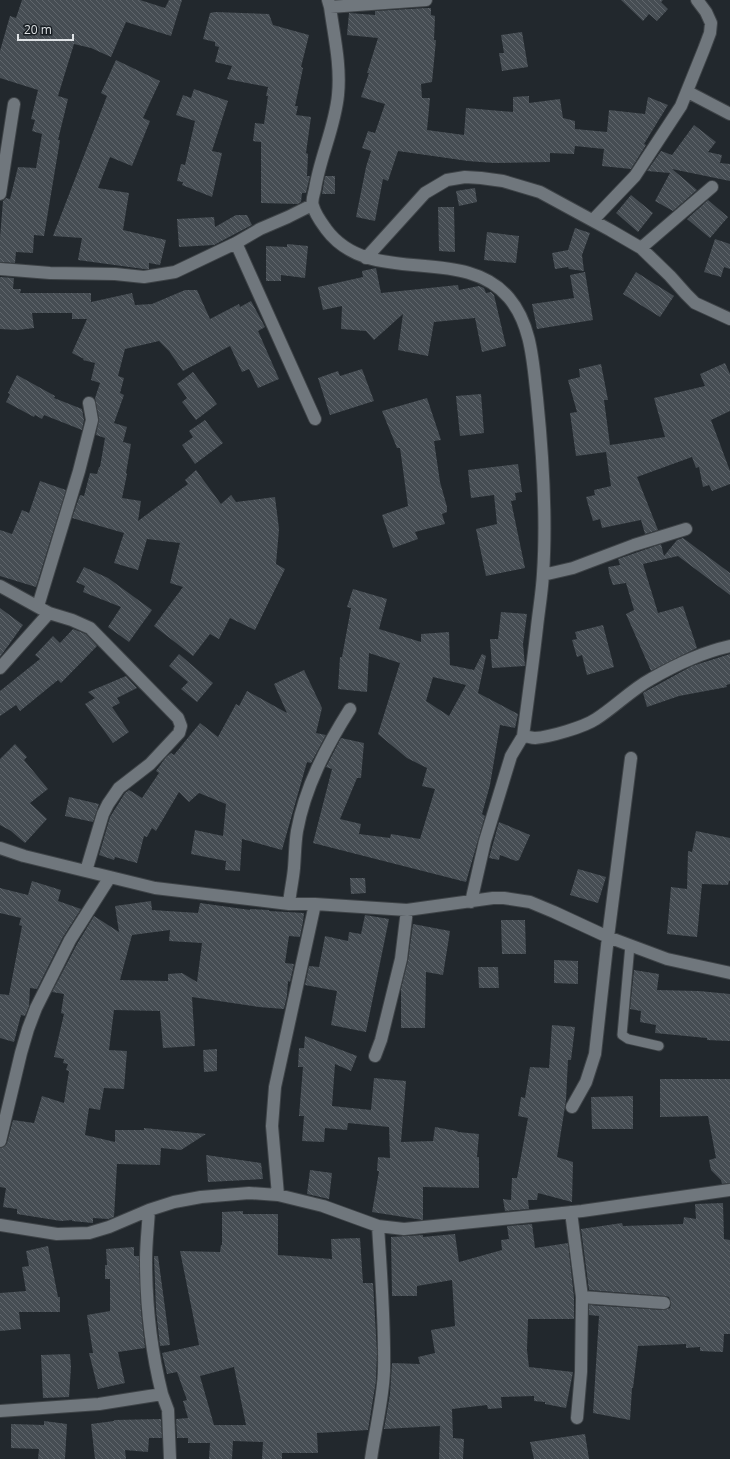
<svg xmlns="http://www.w3.org/2000/svg" width="730" height="1459" font-family="'Open Sans',sans-serif">
  <defs>
    <pattern id="building-back-hatch" width="6" height="6" patternUnits="userSpaceOnUse"><rect width="6" height="6" fill="#464d53"/><path d="M-1 5l2 2M0 0l6 6M5-1l2 2" fill="none" stroke="#60666c"/></pattern>
  </defs>
  <rect width="100%" height="100%" fill="#22282d"/>
  <path fill="url(#building-back-hatch)" fill-rule="evenodd" d="M22,0h118l25,8 4,-8h13l-11,36 -45,-14 -15,35 -20,-9 -17,-4 -16,52 10,3 -10,41h2l-16,96 -10,-1 -1,18 -17,-1 -1,11 -15,-1v-24l3,-37 3,-3 4,1 8,-32 18,1 6,-34 -10,-3 3,-11 -4,-1 7,-29 -38,-12v-27l10,-35 6,2z
    M621,0h42l-2,2 7,7 -11,12 -8,-7 -6,7z
    M426,8h5v7l4,1 -1,24h2l-4,42 -11,2 1,14h8l-3,32 37,5 2,-27 47,4v-15l16,-1v7l31,-4 3,19 12,3v8l32,3 2,-22 36,4 3,-17 20,8 -24,39 2,1 -15,24 -29,-3 2,-17 -29,-3 -1,8 -24,-1v9l-56,1 -26,-2 -70,-10 -10,30 -5,-2 -8,42 -19,-4 10,-50 5,-16 -9,-3 6,-17 7,2 10,-29 -24,-7 8,-24h-2l11,-35 -31,-3 2,-22 26,2v-4z
    M215,12l54,2 4,11 36,10 -8,32 2,1 -8,38h3l-2,9 15,2 -5,36 2,1 -1,22h3l-4,17h-4l-1,9 -3,2 -37,-1v-61l-8,-1 2,-18 9,1 4,-28h-2l2,-9 -41,-8 5,-13 -17,-4 4,-15 -4,-1v-4l-12,-3 7,-26z
    M522,32l6,35 -26,4 -3,-18h5l-3,-18z
    M116,60l44,21 -17,37 7,3 -18,45 -22,-9 -12,31 31,5 -6,37 43,10 -6,25 -11,-2v6h-5l-66,-9 4,-22 -29,-2 54,-140 -6,-3z
    M194,89l34,12 -16,50 10,2 -10,44 -30,-12 1,-3 -6,-1 4,-17 4,1 10,-44 -19,-6 7,-20 8,3z
    M694,125l22,17 -8,10 14,3 -2,8 10,1v17l-58,-12 25,21 -24,21 -18,-10 15,-28 -23,-2 14,-20 11,4z
    M325,176h10v18h-13z
    M475,188l2,14 -18,4 -3,-15z
    M631,195l22,18 -15,19 -22,-19z
    M708,200l20,17 -18,21 -23,-19z
    M438,207h16l1,45 -16,-1z
    M236,215h11l5,10 -38,20 -35,2 -2,-28 37,-2 1,10z
    M575,228l15,5 -8,22 2,16 -15,-2 -1,-2 -13,2 -3,-16 16,-3z
    M487,232l32,4 -3,27 -32,-3z
    M715,239l15,5v25l-6,-2 -3,10 -17,-5z
    M287,244l21,2 -3,32 -24,-3v6h-15v-35l21,1z
    M376,268l5,25 77,-8 1,5 20,-4 5,2 2,5 5,-1 3,3 12,51 -24,6 -7,-34 -41,4 -6,34 -30,-6 5,-36 -29,26 -8,-9 -25,-2 1,-23 -19,4 -5,-23 45,-10 -1,-6z
    M585,272l8,48 -56,9 -5,-25 42,-6 -4,-23z
    M636,272l38,24 -14,21 -37,-23z
    M0,277l14,1 -1,11h8l-1,4h71v9l41,-9 3,12 17,-1 33,-14h12l13,29 29,-15 1,3 11,-6 14,26 -7,4 21,48 -21,9 -9,-19 -7,3 -12,-26 -47,25 -14,-20 -10,-10 -34,8 -7,27 6,2 -4,15 4,2 -10,28 13,4 -4,15 8,2 -5,29 1,1 -5,24 19,3 -3,20 50,-37 -3,-4 11,-10 25,34 10,-9 5,7 39,-5 4,32 -3,35 9,5 -30,61 -25,-12 -11,21 -9,-5 -17,22 -39,-30 29,-39 -13,-4 10,-40 -33,-4 -9,31 -24,-7 10,-30 -52,-15 8,-23 4,1 6,-23 7,1 2,-7h1l5,-29 -9,-3 3,-16 -4,-21 5,-15 -9,-3 4,-17 -12,-3 1,-1 -12,-6 15,-34h-15v-6h-40l2,15 -16,2 -18,-1z
    M725,363l5,11v37l-19,9 19,51v13l-18,7 -3,-6 -6,2 -4,-20 -3,1 -4,-11 -55,20 21,53 -13,4 -4,-14 -39,8 -2,-9 -7,2 -7,-24 9,-2 -1,-5 17,-4 -5,-34 -30,4 -6,-43 7,-1 -9,-32 12,-3 -1,-8 22,-5 7,36h-4l6,45 55,-8 -11,-39 51,-12 -5,-12z
    M362,369l12,32 -44,14 -12,-37 20,-7 2,5z
    M193,372l24,32 -21,16 -14,-18 5,-4 -10,-14z
    M17,375l38,21 -1,2 28,11 2,11 -2,10 -38,-15 -2,4 -7,-4 -1,2 -28,-15 4,-8 -2,-1z
    M481,394l3,39 -24,3 -4,-40z
    M427,398l14,42 -7,1 6,41 7,25v5l-5,2 3,10 -30,8 3,7 -25,9 -11,-33 26,-9 -8,-58h-3l-15,-37z
    M205,420l18,23 -28,21 -13,-19 11,-8 -4,-6z
    M518,464l4,28 -7,1 1,7 -5,1 14,67 -39,8 -10,-47 21,-5 -3,-29 -23,3 -3,-28z
    M40,481l26,9 -30,97 -36,-11v-46l12,4 10,-24 7,3z
    M683,538l47,35v22l-52,-39 -35,8 15,49 25,-7 14,42 -46,23 -25,-57 8,-4 -8,-27 -13,2 -3,-8 -2,-10 12,-2 -2,-6 43,-15 3,12 13,-16z
    M84,567l24,11 44,32 -23,32 -21,-15 13,-20 -38,-15 2,-6 -9,-4z
    M353,589l34,10 -8,30 42,13v-8l28,-2 1,33 24,5 8,-16 4,2 -8,37 40,21 -3,14 -15,-3 -10,60 -8,29 3,2 -19,66 -153,-39 19,-74 -6,-2 15,-29 23,5 -3,35h-4l-17,41 21,5 -2,10 31,4 1,-4 29,5 15,-50 -13,-3 5,-18 -20,-10 -29,-24 22,-71 -31,-10 -2,39 -29,-3 2,-32h2l9,-49 -4,-1zM433,677l33,8 -17,31 -23,-15z
    M0,608l23,17 -23,32z
    M501,612l26,2 -4,30 2,22 -33,2 -2,-29h8z
    M603,625l11,42 -27,8 -5,-20 -5,2 -5,-17 5,-1 -2,-7z
    M73,629l13,5 11,12 -36,37 -3,-3 -38,31 -4,-6 -16,11v-25l40,-32 -5,-4 18,-19 7,7z
    M179,654l34,29 -16,19 -16,-13 7,-7 -19,-16z
    M730,654v30l-4,1 1,2 -48,9 -32,11 -4,-14 5,-3 44,-24z
    M304,670l18,38 -6,25 10,2 -15,28 -4,-1 -25,88 -40,-11 -2,32 -15,-1 1,-9 -35,-7 4,-24 28,6 3,-32 -27,-11 -10,9 -10,-10 -23,39 -4,-3 -5,9 -3,-1 -7,27 -22,-6 -1,3 -15,-5 11,-38 15,-24 4,-3 13,8 17,-25 -3,-2 10,-14 5,-4 3,2 26,-32 18,14 18,-33 3,2 8,-15 40,22 -13,-29z
    M126,676l11,12 -20,10 3,5 -8,4 17,25 -16,11 -28,-39 10,-6 -7,-6z
    M15,744l12,13 -3,3 24,29 -18,14 17,16 -22,24 -14,-12 -11,-6v-66z
    M69,797l30,7 -6,18 -28,-6z
    M499,822l31,13 -11,25 -3,1 -16,-6 -1,5 -10,-2z
    M696,831l34,7v43h-1l-1,4 -26,-1 -5,53 -30,-3 4,-47 16,2 1,-38 4,1z
    M578,869l28,8 -8,26 -28,-8z
    M350,878h15l1,15 -15,1z
    M32,881l29,9 -3,11 23,8 -18,28 -26,52 -7,-1 -1,18 -4,10 -4,-1 -7,27 -14,-4v-44l9,1 13,-69 -3,-1 2,-7 -21,-5v-25l28,7z
    M151,901l1,9 46,3 2,-10 50,7v-1l19,1v1l35,2 -1,9 -3,15 -11,-1 -4,27 9,1 -4,18 -2,-1 -1,15 -3,13 -25,-2 -67,-10 3,49 -32,2 -3,-37 -46,-1 -5,40 18,1 -3,38 -20,-1 -4,22 -11,-2 -4,27 30,7v-12h29v-2l62,6 -25,16 -20,-2 -1,17 -43,-1 -3,53 -6,2 -15,-1v5l-21,-2v-1l-11,1 -44,-7v-5l-14,-2 3,-19 -6,-1v-39l5,-2 2,-3 6,-23 21,3 8,-27 22,7 5,-32 -3,-1 2,-6 -5,-1 1,-4 -10,-2 10,-43 -3,-1 3,-19 -12,-2 25,-48 17,-28 25,16 -4,-26zM170,930l-1,11 33,2 -5,39 -15,-9 -14,1v7l-48,-1 12,-45z
    M365,915l24,4 -23,113 -35,-7 6,-34 -32,-6 4,-19 10,1 6,-31 23,5 1,-9 12,2z
    M501,920h24l1,34h-24z
    M413,924l37,7 -7,44 -17,-3 -1,56h-24v-39l7,-29z
    M554,960l24,1v23l-24,-1z
    M478,967h20l1,21h-20z
    M634,970l25,4 -2,16 42,1 31,3v47l-23,-1v-2l-52,-5 1,-8 -16,-3 1,-11 -11,-2z
    M552,1025l23,2 -4,33h-3l-2,40 -9,57 16,5 -1,40 -34,-9 -1,7h-9l1,9 -24,2 -2,-12 8,1 1,-22h5l11,-60 -10,-2 3,-19 4,1 5,-31 19,1z
    M305,1036l52,20 -6,15 -16,-7 -3,42 39,4 3,-32 32,3 -5,61 32,-1 2,-14 22,4 1,1 21,2 -2,23h2v31l-56,-1v33l-51,-8 7,-41h-2l1,-14 12,1 -1,-31 -41,-4 -1,7 -22,-2 -1,14 -22,-1 2,-25h-5l4,-49h-5l1,-19h5z
    M217,1049v22l-13,1 -1,-22z
    M660,1079h70v104l-8,1 -1,-4 -10,-10 -2,-10 7,-2 -8,-42 -48,1z
    M633,1096v33h-41l-1,-32z
    M206,1155l55,8 2,16 -55,3z
    M310,1170l22,3 -3,26 -22,-5z
    M723,1203l1,36 6,1v94h-6l-1,18 -23,-1v-4l-14,1v-4l-48,2 -5,42h-1l-2,32 -37,-7 6,-97 -10,-1v-10l74,5 7,-2 1,-5 -2,-6 -4,-1 -76,-6 -8,-61 41,-6 1,3 60,-2 1,-7 12,2 -1,-15z
    M243,1211v3h35v41l54,4 -1,-20 29,-1 3,45h10l4,69 -1,29 -8,49 -51,3 1,20h-36v6h-20l1,-17 -30,-1 -1,18h-23l1,-16h-22v-5h-11l-1,-19 12,-1 -5,-17 4,-1 -10,-28 -10,2 -5,-21 37,-8 -19,-94 40,1 1,-7h1v-33zM234,1367l12,58h-32l-14,-49z
    M532,1224l3,24 33,-5 6,54v22h-46l-1,31 2,17 44,5 -7,36 -21,-4v-2l-11,-1v-5l-33,1 1,11 -14,1 -1,-4 -35,4 1,29 11,1 -1,20h-24l1,-33 -56,3 6,-35 2,-31 28,1 -2,-7 17,-4 -4,-23 24,-4 -3,-46 -35,6v10h-25l-1,-59 32,-2v2l32,-3 4,28 43,-12 -1,-10 8,-1 -2,-13z
    M48,1246l10,51h2v15h-41l2,17 -21,2v-38l26,-2 -4,-24 7,-1 -3,-15z
    M134,1247v9h5l2,55 4,37 -27,4 7,31 -27,6 -9,-36h4l-6,-38 23,-4v-32h-5v-14h2l-1,-16z
    M154,1256h4l12,89 -10,1 -4,-36z
    M70,1354l1,13 -2,30 -26,1 -2,-43z
    M161,1419l1,19h-13l-1,14 -23,-2 1,9h-31l-4,-35 23,-3v-1z
    M44,1421l23,3 -2,35h-27l1,-10 -28,-1v-24l33,1z
    M585,1434l4,25h-55l-4,-17z"/>
  <g fill="none" stroke-linecap="round" stroke-linejoin="round">
    <g stroke="#3e4347" stroke-width="11">
      <path id="service" d="M630,945l-8,90 6,4 31,7"/>
    </g>
    <g stroke="#3e4347" stroke-width="14">
      <path id="minor" d="M328,0l2,7c4,29 11,58 8,88 -3,32 -18,62 -23,94 -1,5 -4,12 -2,17 2,8 8,16 13,23 44,60 137,14 183,69 23,27 24,67 28,100 6,59 10,117 6,176 -1,18 -4,35 -6,53 -4,36 -9,72 -14,109l-12,20 -26,85 -14,61
        M330,7l96,-7
        M688,92l42,22
        M0,194l14,-90
        M593,220l42,-44 46,-70 23,-57 6,-16 1,-10 -5,-11 -9,-12
        M236,243l79,176
        M641,248l71,-61
        M366,258l59,-65 22,-13 18,-3 16,1 22,3 37,11 70,38 31,18 29,28 16,18 9,9 35,16
        M0,269l50,4 65,1 29,3 31,-5 61,-29 24,-14 28,-12 24,-12
        M543,575l30,-7 61,-23 52,-16
        M0,586l49,27 23,7 18,8 88,90 3,8 -2,7 -29,31 -31,24 -11,16 -5,10 -17,57
        M38,606l41,-135 13,-51 -3,-17
        M0,668l49,-55
        M523,736c4,0 8,2 12,2 15,-1 49,-11 61,-19 19,-12 35,-29 55,-40 24,-14 52,-27 79,-33
        M0,848l24,8 131,32 134,16h26l92,6 86,-12h11l26,4 24,10 54,25 59,22 63,14
        M289,904c1,-12 4,-24 5,-36 1,-12 1,-25 3,-37 8,-44 29,-84 53,-122
        M375,1056l6,-16 20,-81 6,-49
        M572,1107l14,-25 9,-28 13,-117 23,-179
        M0,1141l21,-88 7,-24 8,-21 34,-68 40,-63
        M278,1195l-6,-69 3,-39 40,-183
        M571,1212l11,85 -1,75 -4,46
        M0,1225l57,9 32,-1 20,-6 40,-17 25,-8 27,-5 48,-4 29,2 45,11 55,20 26,3 178,-18 148,-21
        M582,1297l82,6
        M162,1394l6,16 2,49
        M0,1411l99,-7 63,-10c-11,-44 -16,-89 -16,-134 0,-17 2,-33 3,-50
        M371,1459c4,-29 12,-59 13,-88 1,-48 -3,-97 -6,-145"/>
    </g>
    <use href="#service" stroke="#70777d" stroke-width="9"/>
    <use href="#minor" stroke="#70777d" stroke-width="12"/>
  </g>
  <path d="M18 34v6h55v-6" fill="none" stroke="#dfe3e6" stroke-width="2"/>
  <text x="24" y="34" font-size="12" fill="#dfe3e6" stroke="#181e23" stroke-width="3" paint-order="stroke">20 m</text>
</svg>
